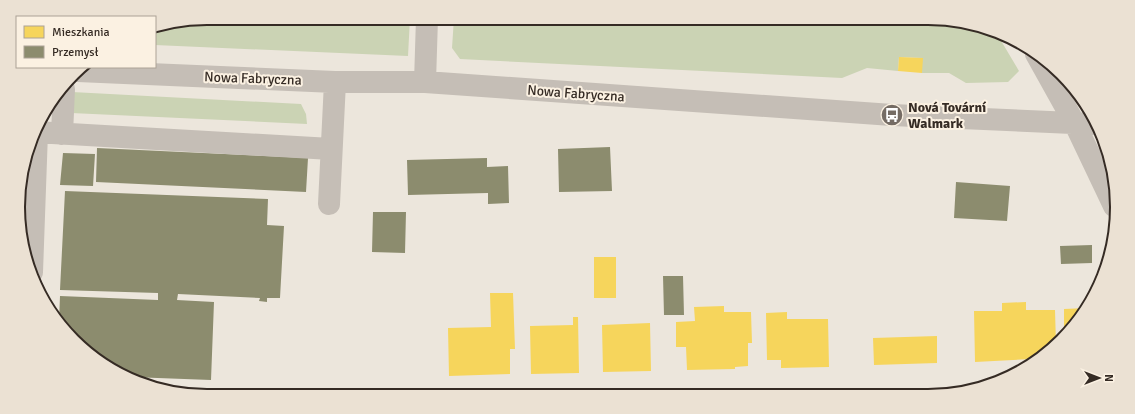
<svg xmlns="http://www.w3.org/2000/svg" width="1135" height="414" font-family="Signika,sans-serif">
  <rect width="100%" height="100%" fill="#ece6dc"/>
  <path fill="#cbd3b4" d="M207,18h203l-2,38 -253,-11v-17z
    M454,18h474l49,6 20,10 22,37 -11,11 -42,1 -17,-10h-27v-15l-23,-1 -1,14 -31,-3 -25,10 -382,-19 -8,-11z
    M72,92l229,12 5,10 1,10 -236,-11z"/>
  <path fill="#f6d55c" d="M899,57l24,1 -1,15 -24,-2z
    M594,257h22v41h-22z
    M490,293h23l2,56h-5v25l-61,2 -1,-48 43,-1z
    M1026,302v8h29l1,35 -3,4 -19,12h-3v-2l-56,3 -1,-51h28v-8z
    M724,306v6h27l1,31h-4v23l-13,1v2l-48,1 -1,-23h-10v-25l19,-1 -1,-14z
    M1086,308l-19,24 -3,3v-26z
    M787,312v7h41l1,48 -48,1v-8h-14l-1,-47z
    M573,317h5l1,56 -48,1 -1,-48 43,-1z
    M650,323l1,48 -48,1 -1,-47z
    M937,336v27l-63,2 -1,-27z"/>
  <path fill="#8c8c6e" d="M610,147l2,44 -53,1 -1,-43z
    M97,148l211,10 -2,34 -210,-10z
    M63,153l32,1 -2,32 -33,-1z
    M487,158v9l21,-1 1,37 -21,1v-11l-80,2 -1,-35z
    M956,182l54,4 -3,35 -53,-3z
    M65,191l203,8 -1,26 17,1 -4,72h-13v4l-8,-1 1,-3 -82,-4 -1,6 37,2 -3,78 -80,-3 -29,-13 -43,-43 1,-25 98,4v-7l-98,-3z
    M373,212h33l-1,41 -33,-1z
    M1092,245v18l-31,1 -1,-18z
    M663,276h20l1,39h-20z"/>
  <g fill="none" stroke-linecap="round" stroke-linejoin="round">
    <path stroke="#c5beb6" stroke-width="22" d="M1036,54l39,70 39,82
      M78,71l257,11h90l467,33 203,9
      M425,82l2,-64
      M35,132l296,17
      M62,134l2,-45
      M329,204l6,-122
      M32,272l5,-140"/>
  </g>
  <defs>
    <g id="bus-disc" transform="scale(1.15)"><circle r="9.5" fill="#756c64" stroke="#fbf1e2"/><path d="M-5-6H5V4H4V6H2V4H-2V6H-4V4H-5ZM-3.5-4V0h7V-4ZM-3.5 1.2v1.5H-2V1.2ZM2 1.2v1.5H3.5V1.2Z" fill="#fff"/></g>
  </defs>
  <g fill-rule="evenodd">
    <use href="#bus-disc" x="892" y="115"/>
  </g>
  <g text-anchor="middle" stroke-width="4" stroke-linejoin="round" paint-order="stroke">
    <g font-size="14" fill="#352b24" stroke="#fbf1e2">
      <text transform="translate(253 78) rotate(2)" y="5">Nowa Fabryczna</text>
      <text transform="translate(576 93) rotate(4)" y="5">Nowa Fabryczna</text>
    </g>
    <g font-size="14" font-weight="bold" fill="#352b24" stroke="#fbf1e2" text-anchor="start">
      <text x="908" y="112">Nová Tovární<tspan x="908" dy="16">Walmark</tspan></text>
    </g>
  </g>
  <path d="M0 0H1135V414H0ZM207 25H928A182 182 0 0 1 1110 207V207A182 182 0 0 1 928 389H207A182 182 0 0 1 25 207V207A182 182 0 0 1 207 25Z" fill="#ebe1d3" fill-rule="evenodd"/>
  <path fill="none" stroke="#352b24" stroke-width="2" d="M207 25H928A182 182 0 0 1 1110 207V207A182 182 0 0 1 928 389H207A182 182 0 0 1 25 207V207A182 182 0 0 1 207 25Z"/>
  <rect x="16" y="16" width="140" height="52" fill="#fbf1e2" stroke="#aca296"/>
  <rect x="24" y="26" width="20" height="12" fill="#f6d55c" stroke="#aca296"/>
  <text x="52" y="36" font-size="12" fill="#352b24">Mieszkania</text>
  <rect x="24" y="46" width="20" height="12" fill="#8c8c6e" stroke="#aca296"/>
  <text x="52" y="56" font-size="12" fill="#352b24">Przemysł</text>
  <g transform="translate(1099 378) rotate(90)" stroke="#fbf1e2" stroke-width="3" paint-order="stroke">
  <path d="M0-3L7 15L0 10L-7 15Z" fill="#352b24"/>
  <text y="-6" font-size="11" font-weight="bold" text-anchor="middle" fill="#352b24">N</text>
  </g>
</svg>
